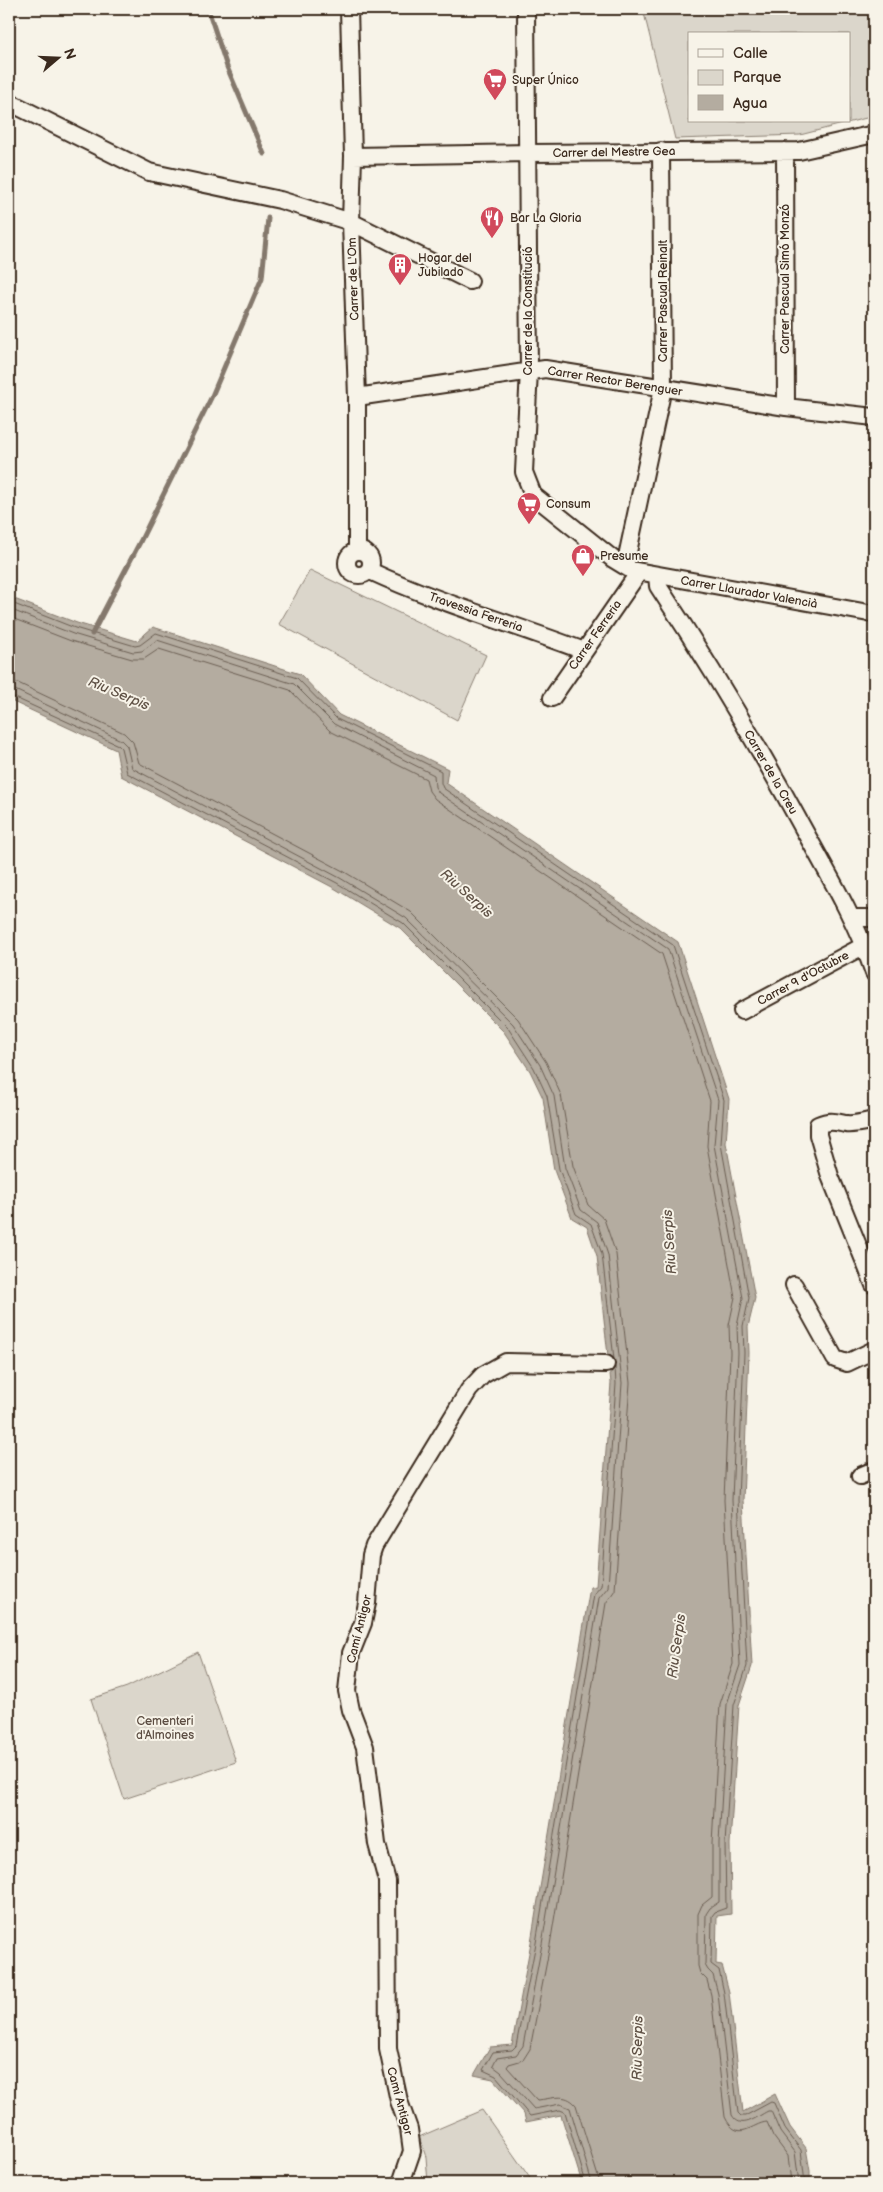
<svg xmlns="http://www.w3.org/2000/svg" width="883" height="2192" font-family="'Balsamiq Sans',sans-serif">
  <rect width="100%" height="100%" fill="#f7f3e8"/>
  <filter id="ink" filterUnits="userSpaceOnUse"><feTurbulence type="fractalNoise" baseFrequency=".02" numOctaves="2"/><feDisplacementMap in="SourceGraphic" scale="10" xChannelSelector="R" yChannelSelector="G"/><feConvolveMatrix kernelMatrix="1 2 1 2 8 2 1 2 1" color-interpolation-filters="sRGB"/></filter>
  <g filter="url(#ink)">
    <path fill="#dbd6cb" stroke="#8b8074" fill-rule="evenodd" d="M643,9h231v107l-74,19 -125,4zM689,34h160v87h-160z
      M310,570l176,85 -29,65 -178,-96z
      M198,1652l38,110 -112,37 -33,-100 36,-12z
      M482,2110l50,71 -1,2h-103l-2,-26 -7,-20z"/>
    <path fill="#b4aca0" stroke="#84786c" d="M9,597l68,26 60,18 16,-14 147,47 39,41 109,54 -2,14 232,159 51,157 -3,44 29,155 -7,29 1,26 -6,147 9,166 -13,39 -9,139 1,70 -14,2 -1,48 6,1 7,27 14,120 32,-18 15,33 16,21 4,23v12h-228l-21,-68 -35,7 -2,-8 -31,-35 -19,-4 16,-28 22,-2 19,-103 59,-355 6,-1 15,-203 -14,-127 -10,-29 -15,-9 -18,-48 -11,-72 -13,-27 -26,-39 -104,-104 -66,-40 -213,-112 -5,-26 -107,-50z"/>
    <g fill="none" stroke-linecap="round" stroke-linejoin="round">
      <path stroke="#6b5e52" stroke-width="1" d="M9,602l66,26 60,18 5,-1 16,-12 141,45 40,41 104,52v12l2,5 230,157 51,155 -3,44 28,154 -6,28 1,27 -6,147 9,166 -13,39 -9,139 1,64 -11,4 -3,4 -1,48 8,6 5,23 14,120 3,3h4l26,-14 3,1 11,26 16,21 4,33
        M9,609l64,25 60,18 9,-1 15,-11 137,44 40,40 100,51 1,12 4,6 229,156 50,151 -4,45 29,153 -6,28 1,27 -6,147 8,165 -13,39 -8,139v59l-9,6 -4,6 -1,51 3,5 5,5 5,19 14,121c9,16 24,2 36,-4h3l9,21 15,20 4,31
        M9,617l62,24 61,18h12l15,-10 131,41 40,41 96,48 3,12 6,8 227,155 48,147 -3,45 28,151 -6,28 1,28 -6,147 9,164 -13,40 -8,139v54l-10,8 -4,9v52l2,7 7,7 4,15 14,122c13,27 27,6 42,5l6,14 15,20 3,27
        M9,682l9,1 106,50 9,9 6,21 204,108 68,41 107,107 28,43 15,33 12,71 15,39 16,14 12,35 14,129 -15,207 -9,13 -56,342 -20,104 -7,11 -14,4 -2,3 30,33c15,-1 28,-8 39,5l24,78
        M9,689l6,1 106,50 6,6 5,22 208,110 66,40 107,106 27,41 14,31 11,72 16,42 16,12 11,33 14,128 -14,204 -9,11 -57,346 -19,102 -7,9 -19,3 -4,8 8,6 33,37 26,-5 10,4 22,75
        M9,695l109,50 3,3 6,25 210,110 66,40 105,105 26,40 13,28 12,73 17,45 15,10 11,30 12,105
        M586,2183l-21,-71 -5,-2 -30,6 -34,-40 -13,-6 10,-18 19,-2 4,-4 20,-103 58,-349 7,-8 15,-202 -1,-17"/>
      <path stroke="#84786c" stroke-width="5" d="M208,9l19,58 37,87
        M92,634l48,-92 72,-146 50,-118 6,-60"/>
      <g stroke="#3b2a1e" stroke-width="20">
        <path id="minor" d="M349,9l4,147 -2,66 6,175v153
          M526,9l3,361 -5,102 9,23 80,64 18,11 243,44
          M9,102l140,70 131,28 71,22 119,59
          M785,151l1,256
          M353,156l175,-3 271,-2 75,-17
          M357,397l188,-28 241,38 88,10
          M347 563a12 12 0 1 1 24 0a12 12 0 1 1-24 0Z
          M625,566l38,-178 -2,-237
          M370,571c69,32 143,53 214,80
          M657,575l1,11c52,79 101,161 146,244 26,47 53,93 70,143
          M552,698l87,-126
          M852,918h22
          M742,1011l123,-66
          M874,1120c-9,2 -19,5 -28,4 -11,-2 -16,-4 -28,1v10l12,41 44,109
          M794,1285l41,74 12,4 27,-13
          M860,1476l14,-6
          M401,2183l11,-32 -3,-22 -10,-28 -11,-52 -1,-168 -10,-37 -12,-97 -14,-37 -4,-19 4,-38 12,-30 4,-20 4,-48 3,-9 95,-156 14,-15 23,-13 100,2"/>
      </g>
      <use href="#minor" stroke="#f7f3e8" stroke-width="16"/>
    </g>
  </g>
  <defs>
    <g id="supermarket-pin" transform="scale(1.25)"><path d="M0 17L-7.5 6A9.5 9.5 0 1 1 7.5 6Z" fill="#d1495b" stroke="#f7f3e8"/><path d="M-6-5.5h2.5l.6 2H6L4.5 2H-2.5L-4.4-4H-6ZM-1.5 3.2a1.3 1.3 0 1 0 .1 0ZM3 3.2a1.3 1.3 0 1 0 .1 0Z" fill="#fff"/></g>
    <g id="restaurant-pin" transform="scale(1.25)"><path d="M0 17L-7.5 6A9.5 9.5 0 1 1 7.5 6Z" fill="#d1495b" stroke="#f7f3e8"/><path d="M-5-6h1v4h1v-4h1v4h1v-4h1v5L-1.5 .5V6h-2V.5L-5-1ZM5-6V6H3V1.5H1.5Q1.5-4 5-6Z" fill="#fff"/></g>
    <g id="building-pin" transform="scale(1.25)"><path d="M0 17L-7.5 6A9.5 9.5 0 1 1 7.5 6Z" fill="#d1495b" stroke="#f7f3e8"/><path d="M-4-6H4V6H1V3H-1V6H-4ZM-2.5-4.3h1.7v1.8h-1.7ZM.8-4.3h1.7v1.8H.8ZM-2.5-1h1.7V.8h-1.7ZM.8-1h1.7V.8H.8Z" fill="#fff"/></g>
    <g id="shop-pin" transform="scale(1.25)"><path d="M0 17L-7.5 6A9.5 9.5 0 1 1 7.5 6Z" fill="#d1495b" stroke="#f7f3e8"/><path d="M-5-2.5h2.3a2.7 3.5 0 0 1 5.4 0H5L5.5 6h-11ZM-1.5-2.5h3a1.5 2.3 0 0 0-3 0Z" fill="#fff"/></g>
  </defs>
  <g fill-rule="evenodd">
    <use href="#supermarket-pin" x="495" y="80"/>
    <use href="#restaurant-pin" x="492" y="218"/>
    <use href="#building-pin" x="400" y="265"/>
    <use href="#supermarket-pin" x="529" y="504"/>
    <use href="#shop-pin" x="583" y="556"/>
  </g>
  <g text-anchor="middle" stroke-width="4" stroke-linejoin="round" paint-order="stroke">
    <g font-size="12" fill="#3b2a1e" stroke="#f7f3e8" text-anchor="start">
      <text x="512" y="84">Super Único</text>
      <text x="510" y="222">Bar La Gloria</text>
      <text x="418" y="262">Hogar del<tspan x="418" dy="14">Jubilado</tspan></text>
      <text x="546" y="508">Consum</text>
      <text x="600" y="560">Presume</text>
    </g>
    <g font-size="12" fill="#3b2a1e" stroke="#f7f3e8">
      <text transform="translate(614 152) rotate(-1)" y="4">Carrer del Mestre Gea</text>
      <text transform="translate(353 279) rotate(-92)" y="4">Carrer de L'Om</text>
      <text transform="translate(785 279) rotate(-90)" y="4">Carrer Pascual Simó Monzó</text>
      <text transform="translate(663 301) rotate(-90)" y="4">Carrer Pascual Reinalt</text>
      <text transform="translate(528 311) rotate(-90)" y="4">Carrer de la Constitució</text>
      <text transform="translate(615 381) rotate(9)" y="4">Carrer Rector Berenguer</text>
      <text transform="translate(749 592) rotate(10)" y="4">Carrer Llaurador Valencià</text>
      <text transform="translate(476 612) rotate(19)" y="4">Travessia Ferreria</text>
      <text transform="translate(595 635) rotate(-55)" y="4">Carrer Ferreria</text>
      <text transform="translate(771 772) rotate(60)" y="4">Carrer de la Creu</text>
      <text transform="translate(803 978) rotate(-28)" y="4">Carrer 9 d'Octubre</text>
      <text transform="translate(359 1629) rotate(-76)" y="4">Camí Antigor</text>
      <text transform="translate(400 2101) rotate(75)" y="4">Camí Antigor</text>
    </g>
    <g font-size="12" fill="#5b4c41" stroke="#f7f3e8">
      <text x="165" y="1725">Cementeri<tspan x="165" dy="14">d'Almoines</tspan></text>
    </g>
    <g font-size="14" font-style="italic" fill="#5f5145" stroke="#f7f3e8">
      <text transform="translate(119 693) rotate(23)" y="5">Riu Serpis</text>
      <text transform="translate(467 893) rotate(42)" y="5">Riu Serpis</text>
      <text transform="translate(669 1242) rotate(-94)" y="5">Riu Serpis</text>
      <text transform="translate(676 1646) rotate(-82)" y="5">Riu Serpis</text>
      <text transform="translate(637 2048) rotate(-89)" y="5">Riu Serpis</text>
    </g>
  </g>
  <rect width="883" height="2192" fill="none" stroke="#f7f3e8" stroke-width="30"/>
  <rect x="15" y="15" width="853" height="2162" fill="none" stroke="#3b2a1e" stroke-width="2" filter="url(#ink)"/>
  <rect x="688" y="32" width="162" height="90" fill="#f7f3e8" stroke="#aca397"/>
  <rect x="698" y="49" width="25" height="8" fill="#f7f3e8" stroke="#aca397"/>
  <text x="733" y="58" font-size="15" fill="#3b2a1e">Calle</text>
  <rect x="698" y="70" width="25" height="15" fill="#dbd6cb" stroke="#aca397"/>
  <text x="733" y="82" font-size="15" fill="#3b2a1e">Parque</text>
  <rect x="698" y="95" width="25" height="15" fill="#b4aca0" stroke="#aca397"/>
  <text x="733" y="108" font-size="15" fill="#3b2a1e">Agua</text>
  <g transform="translate(58 58) rotate(71)" stroke="#f7f3e8" stroke-width="4" paint-order="stroke">
  <path d="M0-4L9 19L0 12L-9 19Z" fill="#3b2a1e"/>
  <text y="-8" font-size="14" font-weight="bold" text-anchor="middle" fill="#3b2a1e">N</text>
  </g>
</svg>
